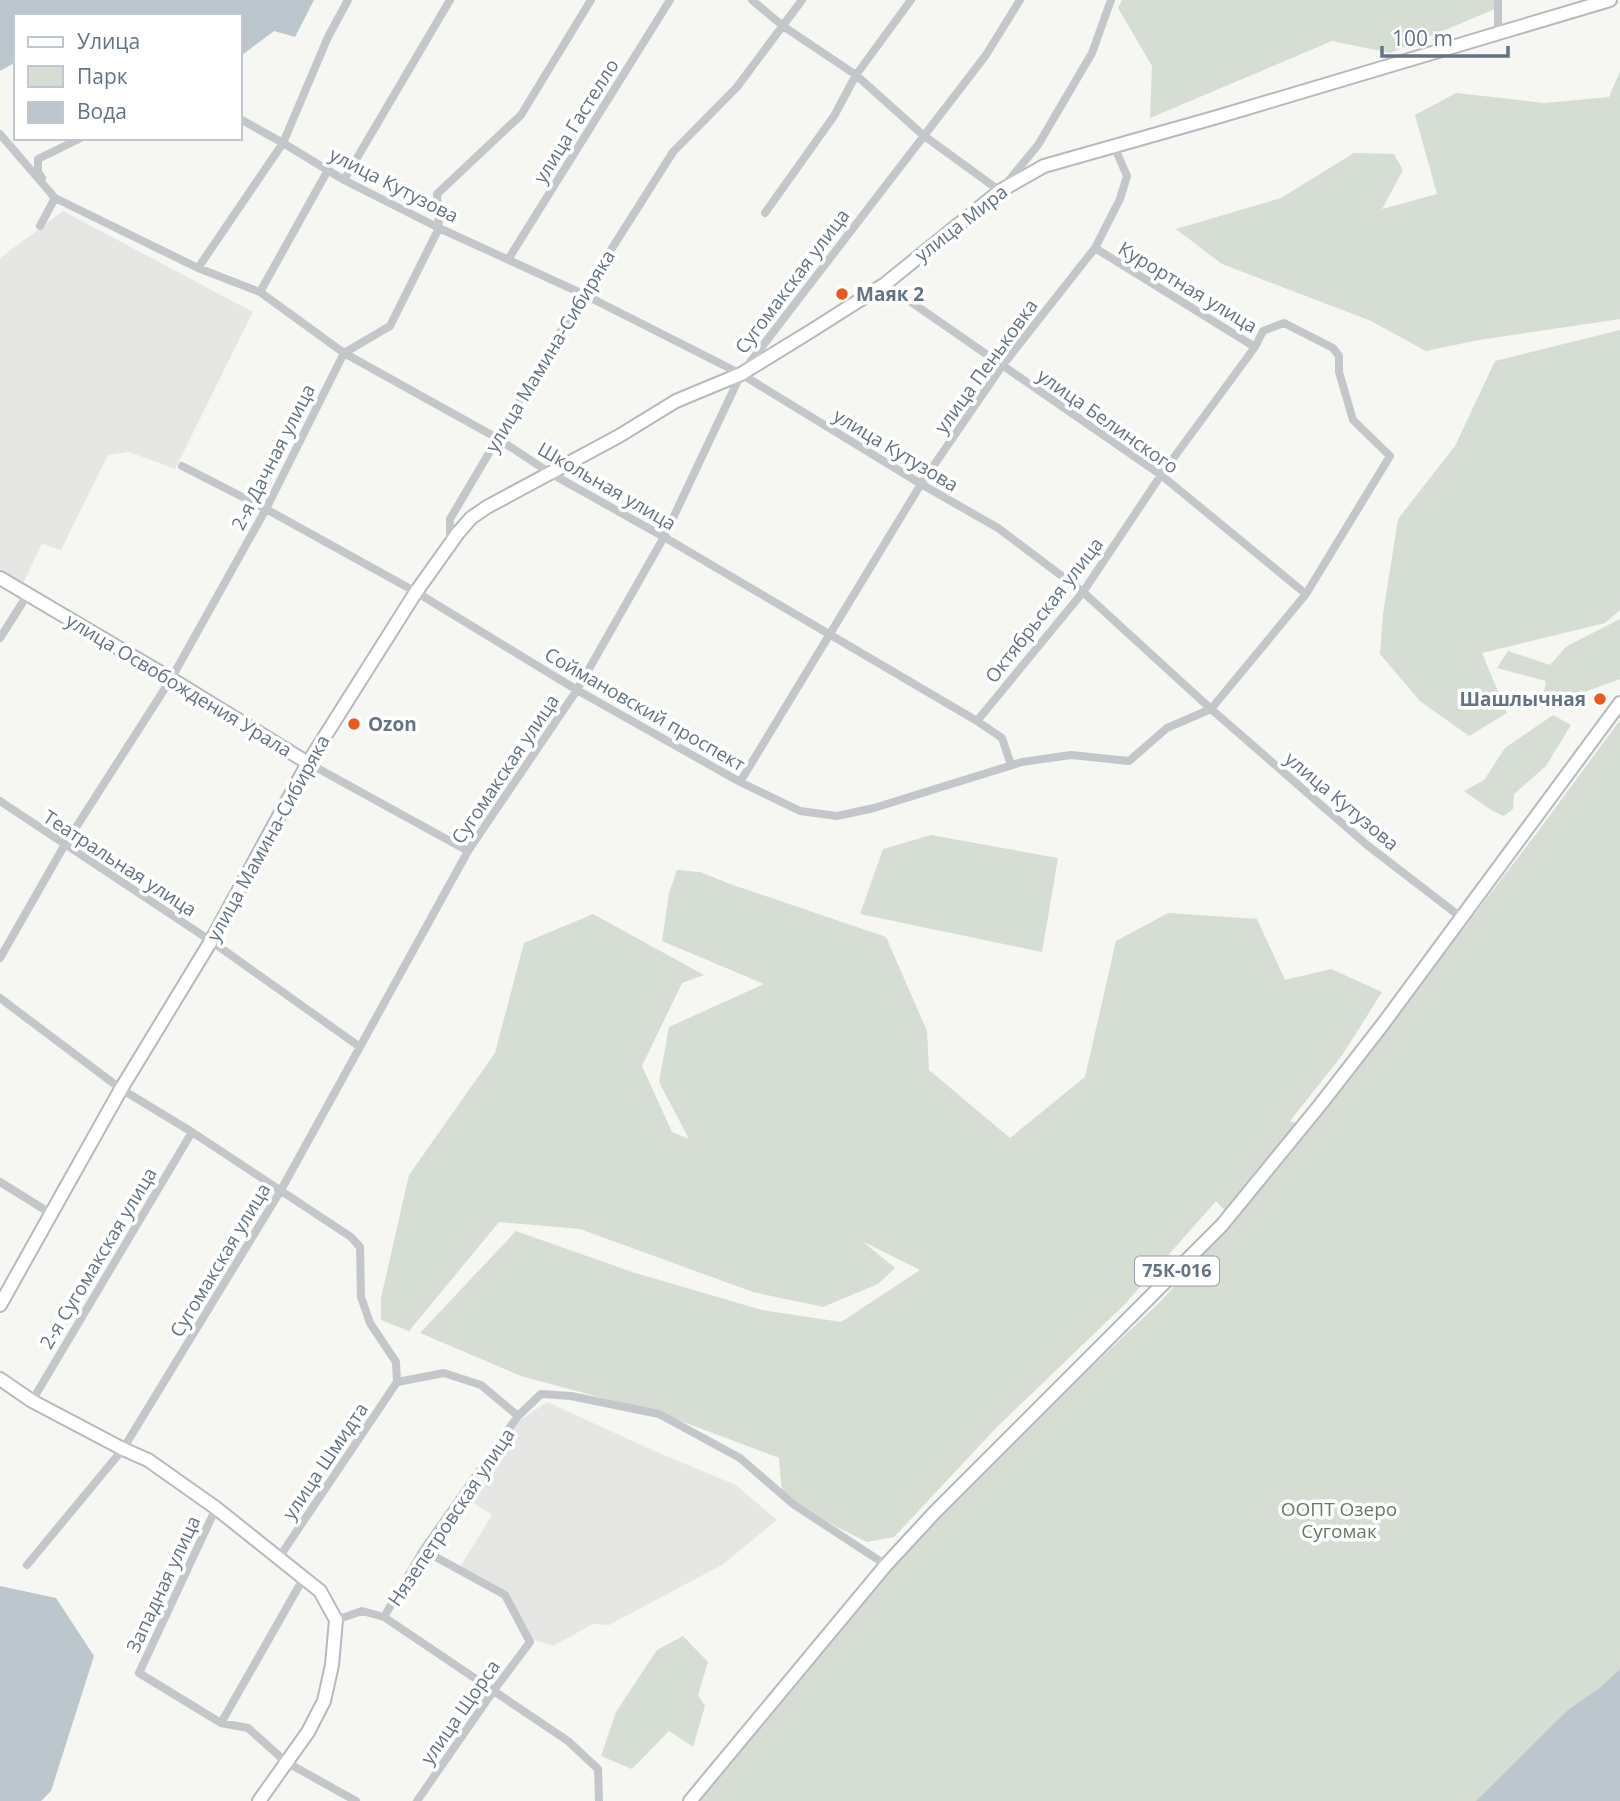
<svg xmlns="http://www.w3.org/2000/svg" width="1620" height="1801" font-family="'Open Sans',sans-serif">
  <rect width="100%" height="100%" fill="#f6f6f2"/>
  <path fill="#e6e7e5" d="M63,211l190,101 -78,157 -46,-17 -21,3 -47,95 -19,-6 -21,43 -21,-12v-317z
    M547,1402l112,51 77,32 41,35 -55,45 -113,60 -16,-1 -40,22 -21,-7 -23,-43 -49,-29 32,-52 -21,-14 45,-78z"/>
  <path fill="#d6ddd3" d="M1122,0h373v9l-105,44 -58,-12 -182,77 2,-52 -34,-58z
    M1620,71v248l-141,21 -53,11 -55,-30 -149,-57 -46,-35 105,-31 73,-45 40,1 9,16 -21,39 55,-15 -22,-79 41,-22 89,10 64,-6z
    M1620,330v280l-15,13 -123,30 25,60 -38,23 -49,-35 -40,-47 3,-40 15,-95 57,-73 40,-85z
    M1620,619v60l-79,29 5,-27 -49,-13 11,-17 42,14 17,-19z
    M1553,715l18,10 -25,41 -32,28 -1,15 -9,7 -13,-6 -27,-19 20,-11 21,-32z
    M1620,720v1081h-922l91,-114 102,-119 120,-125 149,-141 74,-82 -18,-19 -91,103 -128,123 -103,110 -27,5 -30,-15 -55,-34 -3,-35 -117,-44 -141,-38 -101,-43 96,-102 116,41 130,38 79,12 79,-52 -58,-29 33,27 -17,16 -55,23 -70,-15 -173,-63 -81,-7 -90,109 -28,-11v-22l28,-123 86,-122 29,-110 69,-29 111,61 -22,8 -40,83 30,66 17,7 -30,-57 10,-55 95,-43 -102,-43 7,-48 8,-23 23,2 30,12 156,53 41,94 2,39 81,68 75,-61 31,-136 52,-28 89,6 28,61 46,-11 51,23 -39,62 -53,67 20,7 229,-298z
    M931,835l127,23 -16,94 -182,-38 23,-65z
    M683,1636l25,26 -10,33 7,11 -12,41 -24,-16 -37,38 -31,-13 15,-44 41,-62z"/>
  <path fill="#bcc7cd" d="M0,0h314l-19,37 -21,-6 -32,24 -2,-2v-37h-224v46l-16,9z
    M0,1586l56,12 38,58 -43,135 -10,10h-41z
    M1620,1669v132h-144l92,-91 33,-23z"/>
  <g fill="none" stroke-linecap="round" stroke-linejoin="round">
    <g stroke="#b6babe" stroke-width="16">
      <path id="primary" d="M0,578l171,101 137,84
        M0,1305l121,-216 90,-148 97,-178 108,-171 42,-59 13,-15 16,-11 132,-71 57,-35 65,-27 70,-43 74,-47 115,-93 44,-25 173,-49 393,-117
        M0,1379l32,22 91,48 25,11 68,48 104,83 16,29 -4,45 -8,36 -16,31 -49,69
        M690,1801l196,-236 49,-53 287,-287 98,-120 63,-81 237,-321"/>
    </g>
    <path stroke="#c3c7ca" stroke-width="8" d="M752,0l31,26 73,49 67,60 77,56 38,-46 54,-92 19,-53
      M1498,0v35
      M240,119l43,24 61,37 95,48 144,66 158,80 180,110 77,44 85,64 128,117 156,136 95,73
      M0,134l55,64 143,70 62,24 84,61 153,85 53,35 114,64 313,184 25,17 9,27
      M42,178l-4,-6v-13l43,-21
      M344,180l106,-180
      M765,213l69,-97 22,-41 55,-75
      M40,226l15,-28 -3,-3
      M509,258l161,-258
      M198,268l85,-125 45,-106 20,-37
      M885,284l276,191 145,119
      M260,292l68,-122
      M182,466l84,43 150,83 161,98 163,92 60,29 37,5 37,-8 148,-46 49,-7 58,6 38,-33 44,-19 95,-115 84,-138 -37,-36 -14,-48v-16l-6,-8 -49,-25 -21,8 -8,16 -160,-99
      M450,544v-25l133,-225 90,-142 64,-65 65,-87
      M0,638l28,-44
      M977,721l106,-129 78,-117 94,-128
      M308,763l160,88
      M740,782l181,-298 81,-118 93,-118 25,-49 7,-23 -13,-30
      M0,801l211,140 149,106
      M0,958l64,-112 107,-167 95,-170 78,-156 46,-27 49,-98 -2,-34 84,-79 70,-115
      M0,998l121,91 71,43 159,105 9,10 1,50 9,26 26,39 1,20 47,-9 37,12 37,31 23,-22 30,2 88,18 81,44 53,46 93,61
      M0,1182l50,31
      M32,1401l160,-269
      M216,1508l-77,165 82,50 27,5 38,34 70,39
      M278,1559l119,-177
      M27,1565l96,-116 158,-259 187,-339 109,-161 87,-153 77,-163 245,-319 34,-55
      M384,1617l184,124 30,28 1,32
      M336,1620l26,-9 22,6 39,-67 95,-134
      M221,1723l82,-144
      M417,1801l77,-111 36,-48 -25,-47 -82,-45"/>
    <use href="#primary" stroke="#fff" stroke-width="12"/>
  </g>
  <g fill="#eb571c" stroke="#fff" stroke-width="2.5">
    <circle cx="842" cy="294" r="7"/>
    <circle cx="1600" cy="699" r="7"/>
    <circle cx="354" cy="724" r="7"/>
  </g>
  <g text-anchor="middle" stroke-width="7" stroke-linejoin="round" paint-order="stroke">
    <rect fill="#fff" stroke="#929ea9" stroke-width="2" x="1135" y="1256.5" width="84" height="29" rx="5"/>
    <g font-size="18" font-weight="bold" fill="#637484">
      <text x="1177" y="1277">75К-016</text>
    </g>
    <g font-size="19" fill="#637484" stroke="#fff">
      <text transform="translate(576 121) rotate(-58)" y="7">улица Гастелло</text>
      <text transform="translate(394 185) rotate(27)" y="7">улица Кутузова</text>
      <text transform="translate(961 223) rotate(-38)" y="7">улица Мира</text>
      <text transform="translate(792 281) rotate(-53)" y="7">Сугомакская улица</text>
      <text transform="translate(1188 287) rotate(31)" y="7">Курортная улица</text>
      <text transform="translate(550 351) rotate(-59)" y="7">улица Мамина-Сибиряка</text>
      <text transform="translate(986 366) rotate(-54)" y="7">улица Пеньковка</text>
      <text transform="translate(1108 421) rotate(35)" y="7">улица Белинского</text>
      <text transform="translate(896 450) rotate(31)" y="7">улица Кутузова</text>
      <text transform="translate(273 457) rotate(-63)" y="7">2-я Дачная улица</text>
      <text transform="translate(607 486) rotate(30)" y="7">Школьная улица</text>
      <text transform="translate(1044 610) rotate(-52)" y="7">Октябрьская улица</text>
      <text transform="translate(179 685) rotate(31)" y="7">улица Освобождения Урала</text>
      <text transform="translate(645 709) rotate(30)" y="7">Соймановский проспект</text>
      <text transform="translate(505 769) rotate(-56)" y="7">Сугомакская улица</text>
      <text transform="translate(1342 801) rotate(40)" y="7">улица Кутузова</text>
      <text transform="translate(268 838) rotate(-61)" y="7">улица Мамина-Сибиряка</text>
      <text transform="translate(120 863) rotate(33)" y="7">Театральная улица</text>
      <text transform="translate(98 1258) rotate(-59)" y="7">2-я Сугомакская улица</text>
      <text transform="translate(220 1260) rotate(-59)" y="7">Сугомакская улица</text>
      <text transform="translate(325 1461) rotate(-56)" y="7">улица Шмидта</text>
      <text transform="translate(451 1517) rotate(-56)" y="7">Нязепетровская улица</text>
      <text transform="translate(163 1584) rotate(-65)" y="7">Западная улица</text>
      <text transform="translate(460 1712) rotate(-55)" y="7">улица Щорса</text>
    </g>
    <g font-size="19" font-weight="bold" fill="#637484" stroke="#fff" text-anchor="start">
      <text x="856" y="301">Маяк 2</text>
      <text x="1586" y="706" text-anchor="end">Шашлычная</text>
      <text x="368" y="731">Ozon</text>
    </g>
    <g font-size="19" fill="#667b62" stroke="#fff">
      <text x="1339" y="1516">ООПТ Озеро<tspan x="1339" dy="22">Сугомак</tspan></text>
    </g>
  </g>
  <rect x="14" y="14" width="228" height="126" fill="#ffffff" stroke="#c1c7ce" stroke-width="2"/>
  <rect x="28" y="37" width="35" height="10" fill="#ffffff" stroke="#c1c7ce" stroke-width="2"/>
  <text x="77" y="49" font-size="21" fill="#637484">Улица</text>
  <rect x="28" y="66" width="35" height="21" fill="#d6ddd3" stroke="#c1c7ce" stroke-width="2"/>
  <text x="77" y="84" font-size="21" fill="#637484">Парк</text>
  <rect x="28" y="102" width="35" height="21" fill="#bcc7cd" stroke="#c1c7ce" stroke-width="2"/>
  <text x="77" y="119" font-size="21" fill="#637484">Вода</text>
  <path d="M1382 46v10h126v-10" fill="none" stroke="#637484" stroke-width="3.5"/>
  <text x="1392" y="46" font-size="21" fill="#637484" stroke="#ffffff" stroke-width="5" paint-order="stroke">100 m</text>
</svg>
